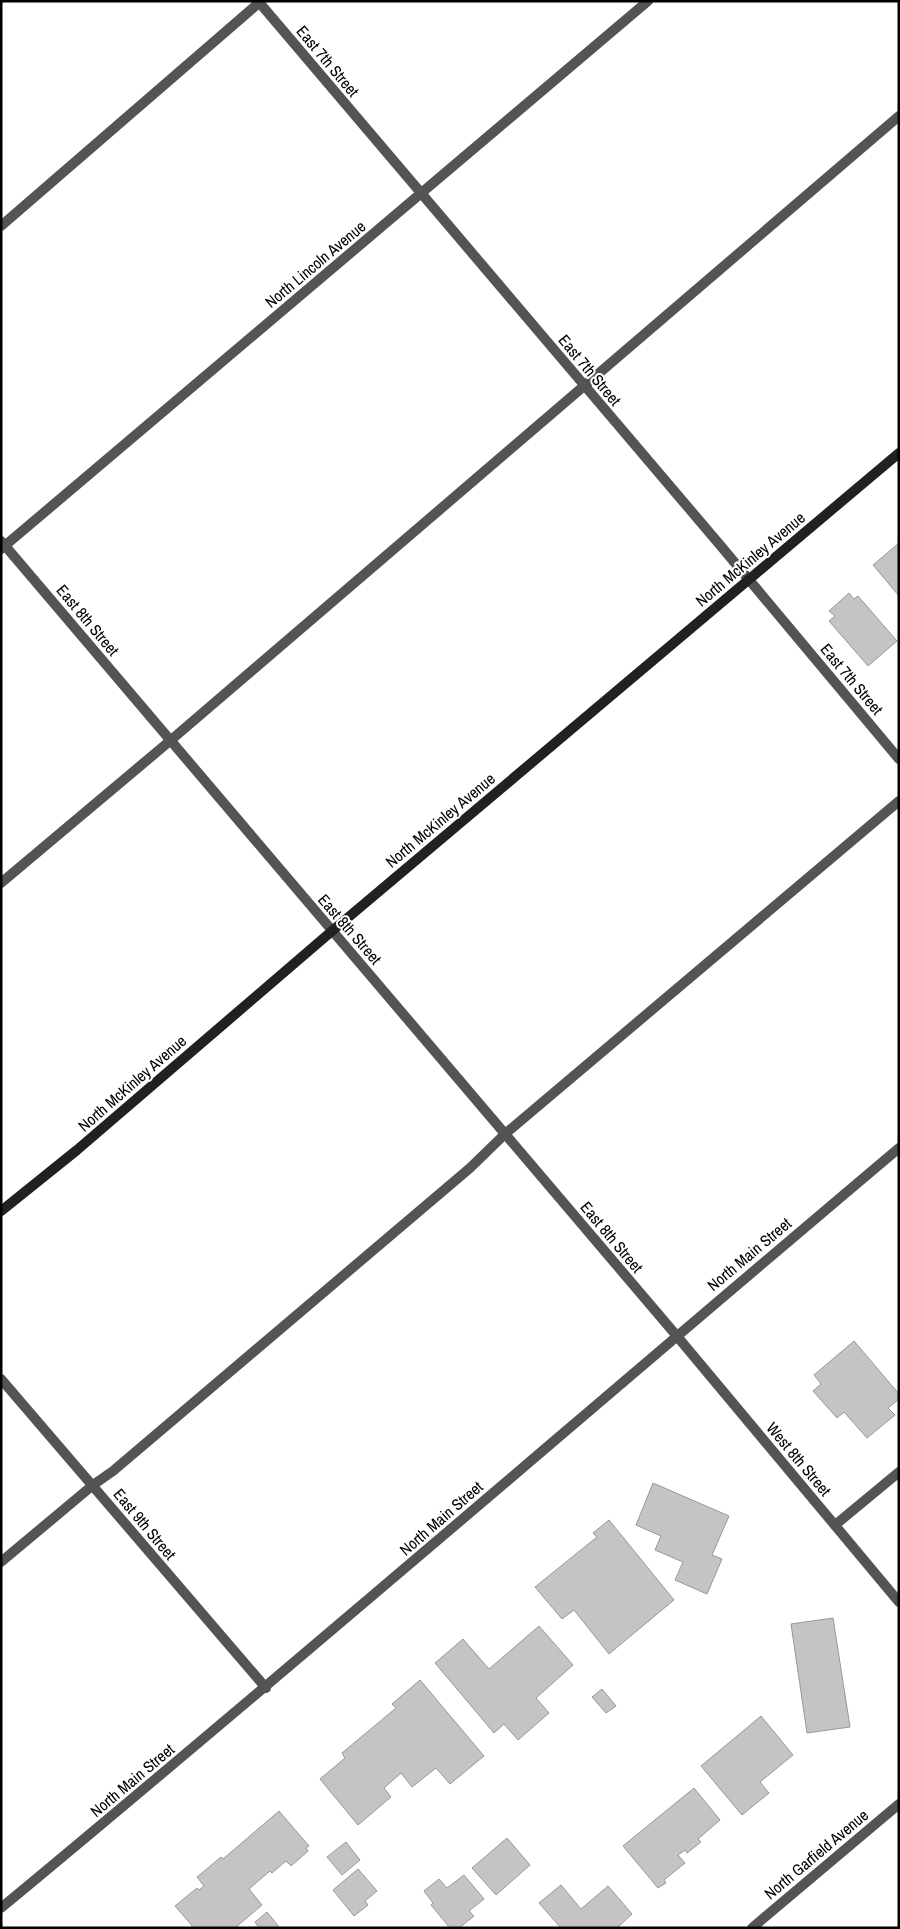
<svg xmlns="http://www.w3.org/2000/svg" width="900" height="1929" font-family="'Archivo Narrow',sans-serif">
  <rect width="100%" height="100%" fill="#fff"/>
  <path fill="#c4c4c4" stroke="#989898" d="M899,543v53l-26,-31z
    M849,593l5,6 4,-3 39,45 -29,25 -39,-45 6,-5 -6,-5z
    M854,1341l45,53v5l-11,9 7,7 -28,23 -23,-26 -7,6 -24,-27 8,-7 -7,-9z
    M653,1483l76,33 -17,39 10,4 -15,35 -32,-14 8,-18 -28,-12 6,-14 -25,-11z
    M609,1520l65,80 -65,54 -35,-44 -12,9 -27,-32 62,-50 -4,-4z
    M833,1618l17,109 -43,6 -16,-109z
    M539,1626l34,39 -37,33 13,15 -31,27 -14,-16 -10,9 -59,-70 28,-24 26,30z
    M420,1680l64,76 -34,28 -14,-16 -24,19 -11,-14 -17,15 7,9 -33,28 -38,-46 25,-21 -3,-5 54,-45 -4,-4z
    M602,1689l14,17 -10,7 -14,-16z
    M761,1716l32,39 -33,27 9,11 -27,22 -41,-49z
    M694,1788l26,32 -22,19 3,3 -14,11 -2,-3 -7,5 7,8 -21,17 2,3 -8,5 -35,-42z
    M279,1811l30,35 -3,2 2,3 -17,15 -5,-5 -14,12 -2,-2 -21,18 13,16 -27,23h-41l-19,-22 22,-18 2,2 5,-4 -7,-9 24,-20 2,2z
    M507,1838l23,27 -34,30 -24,-27z
    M346,1842l14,18 -18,15 -15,-18z
    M358,1869l19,22 -12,10 3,4 -14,11 -21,-26z
    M464,1875l20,24 -15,12 5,5 -15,12h-9l-19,-23 2,-2 -9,-12 15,-12 8,9z
    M561,1885l20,24 27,-23 24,28 -15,14h-56l-22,-25z
    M267,1912l13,16h-21l-4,-6z"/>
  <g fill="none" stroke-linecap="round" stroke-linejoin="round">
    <path stroke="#545454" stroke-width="10" d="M1,226l260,-225
      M1,883l170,-143 728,-624
      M835,1525l64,-53
      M1,1562l92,-77 20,-14 357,-303 35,-34 394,-333"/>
    <path stroke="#545454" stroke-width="10" d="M258,1l462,544 179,214
      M1,541l675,794 223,267
      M1,549l647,-548
      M1,1379l265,309
      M1,1908c302,-250 598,-507 898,-760
      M752,1928l147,-124"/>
    <path stroke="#212121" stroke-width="10" d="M1,1211l76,-61 255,-219 567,-478"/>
  </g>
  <g text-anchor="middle" stroke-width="4" stroke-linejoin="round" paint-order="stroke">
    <g font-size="16" fill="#000" stroke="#fff">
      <text transform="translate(328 61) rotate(50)" y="6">East 7th Street</text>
      <text transform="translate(315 264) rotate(-40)" y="6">North Lincoln Avenue</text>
      <text transform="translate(590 370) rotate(50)" y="6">East 7th Street</text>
      <text transform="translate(750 559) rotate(-40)" y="6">North McKinley Avenue</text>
      <text transform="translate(88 620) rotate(50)" y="6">East 8th Street</text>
      <text transform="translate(852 679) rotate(50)" y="6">East 7th Street</text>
      <text transform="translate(440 820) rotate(-40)" y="6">North McKinley Avenue</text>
      <text transform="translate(350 929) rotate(49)" y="6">East 8th Street</text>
      <text transform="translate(132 1083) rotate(-41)" y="6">North McKinley Avenue</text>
      <text transform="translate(612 1237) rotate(50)" y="6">East 8th Street</text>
      <text transform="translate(749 1254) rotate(-40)" y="6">North Main Street</text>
      <text transform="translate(799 1459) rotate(50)" y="6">West 8th Street</text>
      <text transform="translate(441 1518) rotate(-41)" y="6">North Main Street</text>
      <text transform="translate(145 1524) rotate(50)" y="6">East 9th Street</text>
      <text transform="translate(132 1780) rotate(-40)" y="6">North Main Street</text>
      <text transform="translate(816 1854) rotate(-40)" y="6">North Garfield Avenue</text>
    </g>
  </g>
  <rect width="900" height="1929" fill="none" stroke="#000000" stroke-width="5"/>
</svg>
